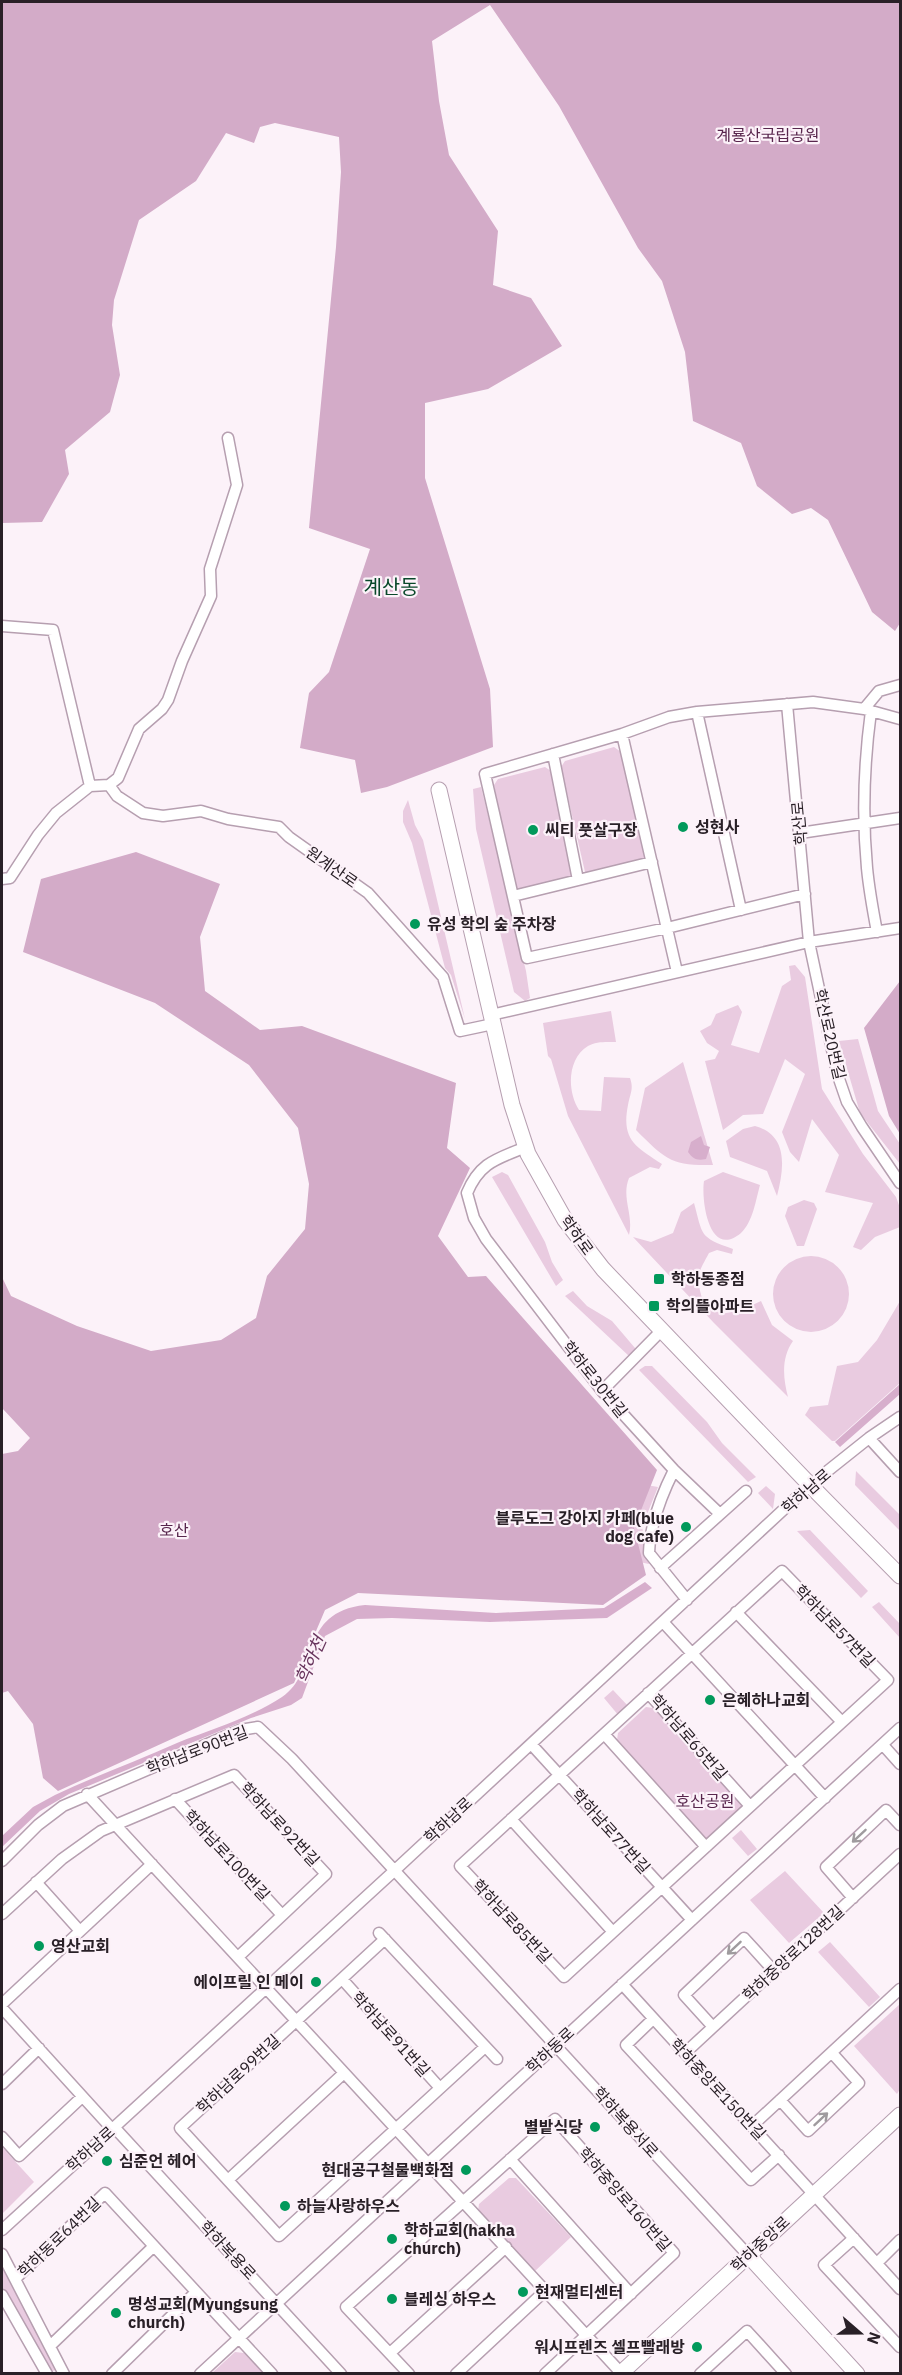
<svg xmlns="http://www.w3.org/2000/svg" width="902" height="2375" font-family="'IBM Plex Sans','Noto Sans KR',sans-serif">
  <rect width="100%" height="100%" fill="#fcf2f9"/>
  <path fill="#e9cbe0" d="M614,747l7,5 25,106 -55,17 -6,-3 -24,-105 4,-6z
    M545,767l6,4 23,103 -3,4 -49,12 -7,-3 -21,-102 4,-6z
    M481,787l45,184 4,27 -5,3 -11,-9 -38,-163 -3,-40z
    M408,800l7,25 8,15 42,179 -14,-44 -6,-7 -33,-125 -9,-21v-11z
    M795,965l10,12 17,112 41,65 33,43 4,11v19l-25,10 -14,13 -8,-3 20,-44 -48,-11 14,-37 -27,-36 -13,43 -9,-10 -8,-20 23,-58 -20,-15 -22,55 -20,1 -20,15 -18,-69 10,-2 4,-8 -12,-8 -7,-12 11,-6 5,-11 22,-9 4,7 -11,33 28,8 23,-67 9,-6 -2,-14z
    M611,1011l5,31c-9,0 -20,-1 -28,4 -21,13 -21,45 -9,64l22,1 3,-34 26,1c4,11 0,16 -2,27 -7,35 8,42 34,59l-3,5 -9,-2 -21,11c-8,20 5,37 0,57l-61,-119 -17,-57 -3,-3 -5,-33z
    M858,1039l20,72 22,33v20l-40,-51 -21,-72z
    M683,1062l30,103c-42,1 -48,-6 -77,-35l9,-42z
    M755,1126c34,9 29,43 22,70l-10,-25 -37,-14 -4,-16 17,-12z
    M502,1172l6,3 37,67 7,20 11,18 -7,6 -64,-109z
    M723,1172l37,13c-4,14 -7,37 -19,48 -32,27 -40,-33 -37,-52z
    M804,1200l10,3 3,6 -13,37h-7l-12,-30 3,-9z
    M694,1203c9,33 5,34 39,46l-1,5 -15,-4 -8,3c-13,24 -13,23 -6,49l18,12 21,-4 19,-9 11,24 21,16c-12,17 -10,37 -5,56l-74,-74 -81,-86 18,5 22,-9 8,-21z
    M773 1294a38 38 0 1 1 76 0a38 38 0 1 1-76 0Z
    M573,1291l14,15 25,15 23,27v5l-5,4 -65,-61z
    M900,1301v82l-65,58h-3l-27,-26 5,-8 18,-2 9,-39 21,-4 19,-22z
    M645,1366h7l55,56 15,21 34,34 -8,5 -109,-112z
    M856,1471l44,44v16l-45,-46z
    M635,1483l23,4 -16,40 7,37 -24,-5z
    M766,1486l9,8 -2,15 -15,-16z
    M810,1530l58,61 -7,7 -64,-67z
    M879,1602l21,22v14l-28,-31z
    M613,1690l16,17 -10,9 -15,-18z
    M646,1707l7,1 89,96 -1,9 -29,26h-7l-88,-99 1,-7z
    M741,1830l16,19 -9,7 -16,-18z
    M785,1871l39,42 -35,30 -39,-43z
    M830,1942l50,55 -11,10 -51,-55z
    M900,2004v85l-3,5 -43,-48z
    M2,2147l32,35 -32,32z
    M509,2178h7l55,59 -37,35 -56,-61 1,-7z
    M2,2266l56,104 -7,1 -5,-4 -44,-77z
    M235,2352l9,1 19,20h-51z"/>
  <path fill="#d3abc8" d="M2,2h898v621l-5,8 -23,-19 -44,-92 -17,-12 -19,6 -35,-28 -16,-43 -48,-22 -8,-69 -23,-71 -24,-33 -79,-142 -69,-101 -58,36 7,60 10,54 49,76 -5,54 38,13 31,48 -74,43 -63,14v75l65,211 3,58 -106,40 -26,6 -6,-33 -55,-12 9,-55 20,-21 41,-123 -61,-21 27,-281 5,-75 -2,-35 -64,-14 -15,4 -6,16 -28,-10 -30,48 -57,39 -25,80 -2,25 8,50 -10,37 -45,38 4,24 -27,48 -40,1z
    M136,852l84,32 -20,53 5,54 55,39 42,-4 154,57 -9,65 23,20 -32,68 30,41 18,-1 171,194 -23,58 12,47 -43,30 -245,-12 -33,17 -31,73 -236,108 -15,-13 -10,-54 -25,-33 -6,2v-239l16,-3 12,-13 -28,-30v-131l9,19 66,30 74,25 70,-11 35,-22 11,-42 38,-47 4,-45 -11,-56 -49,-63 -94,-62 -132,-51 18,-73z
    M900,981v153l-11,-18 -25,-88z"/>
  <path fill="#d7aecc" d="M701,1136l3,9 6,2 -4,12c-9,2 -13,0 -18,-7l3,-10z
    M900,1384v10l-60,53 -5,-5z
    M645,1582l7,6 -45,30 -117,4 -98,-4 -35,1 -32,17 -23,62 -11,7 -40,13 -182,76 -29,17 -38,36v-11l31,-29 22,-12c40,-19 82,-34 122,-52 35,-14 73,-25 105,-46 37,-24 16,-85 83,-92l131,8 108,-5z"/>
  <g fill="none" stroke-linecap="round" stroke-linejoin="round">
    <g stroke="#b69fb0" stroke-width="13">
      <path id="street" d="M2,626l51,4 37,156
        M787,704l22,238 28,131 10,29 15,25 38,56
        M864,709l15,-18 21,-6
        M871,711c-7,52 -9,104 -4,157 2,21 6,43 10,64
        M697,712l44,198
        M622,734l55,238
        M553,754l25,126
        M109,785l9,-7 21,-49 23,-20 6,-9 14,-39 29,-65 -1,-27 27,-84 -9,-47
        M800,833l100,-15
        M2,879l8,-1 28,-43 18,-22 34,-27 19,-1 8,11 26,17 20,3 38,-5 27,8 51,8 10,10 79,56 75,84 17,54 33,-7
        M805,894l-138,34 -140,30 -42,-184 137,-40 47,-17 28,-5 116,-10 51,7 36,10
        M513,896l139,-34
        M491,1015l318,-73 91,-14
        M526,1147c-29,12 -46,15 -59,46l7,25 12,21 116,152 72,79 46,44
        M602,1391l59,-60
        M869,1438l31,34
        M674,1470c-13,26 -24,54 -25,83l38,47
        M660,1568l86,-77
        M782,1571l106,109 -324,297 -104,-111z
        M736,1612l106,110
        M663,1622l162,176
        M648,1693l102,113
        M604,1734l102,113
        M531,1744l161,176
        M883,1745l17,19
        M87,1794l535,580
        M175,1799l107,116
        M511,1819l102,113
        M2,1861l36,-36 25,-19 177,-76 18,-3 34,32 456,496
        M36,1882l44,49
        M853,1898l-27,-31 60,-57 14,15
        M2,1914l60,-55 39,-28 133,-56 92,99 -88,83
        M379,1933l118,126
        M385,1939l-205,189 99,108 206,-189
        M342,1979l98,109
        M622,1984l278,305
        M2,2004l150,-140
        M2,2008l110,121
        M653,2019l-27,26 125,135 28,-25
        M713,2027l-29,-32 60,-57 30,33
        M685,2053l215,-199
        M2,2084l37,-36
        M780,2100l28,31 51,-48 -27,-30
        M752,2126l148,-137
        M114,2127l227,247
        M2,2137l17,19 63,-59
        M510,2159l121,135
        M228,2180l116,-107
        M2,2230l392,-359 416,-386 59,-47 31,-21
        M854,2238l-30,27 76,82
        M2,2254l62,120
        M877,2263l23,-23
        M15,2279l90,-86 167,181
        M2,2295l45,79
        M50,2346l104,-100
        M390,2353l116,-106
        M112,2374l84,-82
        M200,2374l700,-646
        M409,2374l-63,-67 209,-188 119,134 -129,121
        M456,2374l90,-84
        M700,2374l47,-43 39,43"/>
    </g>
    <g stroke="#b69fb0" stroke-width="17">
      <path id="secondary" d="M439,790l73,315 16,49 37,66 38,49 207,216 90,91
        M748,2255l109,119
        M620,2374l280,-259"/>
    </g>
    <use href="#street" stroke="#fff" stroke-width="10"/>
    <use href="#secondary" stroke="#fff" stroke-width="15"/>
  </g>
  <defs><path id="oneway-shaft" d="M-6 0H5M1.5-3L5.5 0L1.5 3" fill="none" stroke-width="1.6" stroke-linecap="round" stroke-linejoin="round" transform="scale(1.5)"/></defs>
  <g stroke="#9f9b9e">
    <use href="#oneway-shaft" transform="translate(859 1836) rotate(137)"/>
    <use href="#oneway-shaft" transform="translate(734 1948) rotate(137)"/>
    <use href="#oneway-shaft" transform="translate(821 2119) rotate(-43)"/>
  </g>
  <g fill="#01995b" stroke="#fcf2f9" stroke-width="2">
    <circle cx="683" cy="827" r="6"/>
    <circle cx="533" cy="830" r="6"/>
    <circle cx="415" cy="924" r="6"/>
    <rect x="653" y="1273" width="12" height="12" rx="3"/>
    <rect x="648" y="1300" width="12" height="12" rx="3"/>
    <circle cx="686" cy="1527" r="6"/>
    <circle cx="710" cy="1700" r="6"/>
    <circle cx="39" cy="1946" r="6"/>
    <circle cx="316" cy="1982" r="6"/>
    <circle cx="595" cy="2127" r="6"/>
    <circle cx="107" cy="2161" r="6"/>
    <circle cx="466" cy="2170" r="6"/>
    <circle cx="285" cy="2206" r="6"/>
    <circle cx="392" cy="2239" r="6"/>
    <circle cx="523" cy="2292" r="6"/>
    <circle cx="392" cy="2299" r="6"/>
    <circle cx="116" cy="2313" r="6"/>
    <circle cx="697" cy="2347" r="6"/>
  </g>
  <g text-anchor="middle" stroke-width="4.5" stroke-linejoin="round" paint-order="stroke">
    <g font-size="16" fill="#58264d" stroke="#fcf2f9">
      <text x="768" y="141">계룡산국립공원</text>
      <text x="174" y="1536">호산</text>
      <text x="705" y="1807">호산공원</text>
    </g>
    <g font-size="16" fill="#292027" stroke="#fcf2f9">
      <text transform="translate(799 823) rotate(-95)" y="6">학산로</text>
      <text transform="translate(332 867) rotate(35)" y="6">원계산로</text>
      <text transform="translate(830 1034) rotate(77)" y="6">학산로20번길</text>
      <text transform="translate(577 1235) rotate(54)" y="6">학하로</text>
      <text transform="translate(595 1379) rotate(51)" y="6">학하로30번길</text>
      <text transform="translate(806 1491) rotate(-41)" y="6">학하남로</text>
      <text transform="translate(835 1626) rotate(46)" y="6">학하남로57번길</text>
      <text transform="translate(689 1737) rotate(49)" y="6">학하남로65번길</text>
      <text transform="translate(197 1750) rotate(-21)" y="6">학하남로90번길</text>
      <text transform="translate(448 1820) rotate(-43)" y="6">학하남로</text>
      <text transform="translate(280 1824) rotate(47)" y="6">학하남로92번길</text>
      <text transform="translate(611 1831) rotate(48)" y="6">학하남로77번길</text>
      <text transform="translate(227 1855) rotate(47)" y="6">학하남로100번길</text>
      <text transform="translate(512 1921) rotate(47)" y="6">학하남로85번길</text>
      <text transform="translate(793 1953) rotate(-43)" y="6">학하중앙로128번길</text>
      <text transform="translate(391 2034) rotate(48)" y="6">학하남로91번길</text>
      <text transform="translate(550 2050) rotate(-43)" y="6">학하동로</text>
      <text transform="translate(238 2074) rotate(-43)" y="6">학하남로99번길</text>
      <text transform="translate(718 2089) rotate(47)" y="6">학하중앙로150번길</text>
      <text transform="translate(626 2122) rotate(48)" y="6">학하복용서로</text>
      <text transform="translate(90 2149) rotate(-42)" y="6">학하남로</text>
      <text transform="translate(625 2199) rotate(49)" y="6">학하중앙로160번길</text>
      <text transform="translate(59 2237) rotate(-44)" y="6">학하동로64번길</text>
      <text transform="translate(760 2244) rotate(-43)" y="6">학하중앙로</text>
      <text transform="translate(228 2250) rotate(47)" y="6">학하복용로</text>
    </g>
    <g font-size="16" font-weight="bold" fill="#292027" stroke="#fcf2f9" text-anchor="start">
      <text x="695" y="833">성현사</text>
      <text x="545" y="836">씨티 풋살구장</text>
      <text x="427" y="930">유성 학의 숲 주차장</text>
      <text x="671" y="1285">학하동종점</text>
      <text x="666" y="1312">학의뜰아파트</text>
      <text x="674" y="1524" text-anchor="end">블루도그 강아지 카페(blue<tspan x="674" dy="18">dog cafe)</tspan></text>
      <text x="722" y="1706">은혜하나교회</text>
      <text x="51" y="1952">영산교회</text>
      <text x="304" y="1988" text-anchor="end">에이프릴 인 메이</text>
      <text x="583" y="2133" text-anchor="end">별밭식당</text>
      <text x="119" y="2167">심준언 헤어</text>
      <text x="454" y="2176" text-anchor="end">현대공구철물백화점</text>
      <text x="297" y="2212">하늘사랑하우스</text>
      <text x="404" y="2236">학하교회(hakha<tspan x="404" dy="18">church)</tspan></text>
      <text x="535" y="2298">현재멀티센터</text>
      <text x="404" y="2305">블레싱 하우스</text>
      <text x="128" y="2310">명성교회(Myungsung<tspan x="128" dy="18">church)</tspan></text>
      <text x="685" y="2353" text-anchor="end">워시프렌즈 셀프빨래방</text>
    </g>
    <g font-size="18" font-style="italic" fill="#69365e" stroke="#fcf2f9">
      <text transform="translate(311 1660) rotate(-66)" y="6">학하천</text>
    </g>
    <g font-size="20" fill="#09482a" stroke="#fcf2f9">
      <text x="391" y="594">계산동</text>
    </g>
  </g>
  <rect width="902" height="2375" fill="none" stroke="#292027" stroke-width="6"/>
  <g transform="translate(860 2333) rotate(110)" stroke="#fcf2f9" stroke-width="4.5" paint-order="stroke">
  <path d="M0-4.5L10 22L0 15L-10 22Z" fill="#292027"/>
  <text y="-9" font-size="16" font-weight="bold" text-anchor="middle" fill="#292027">N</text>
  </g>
</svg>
